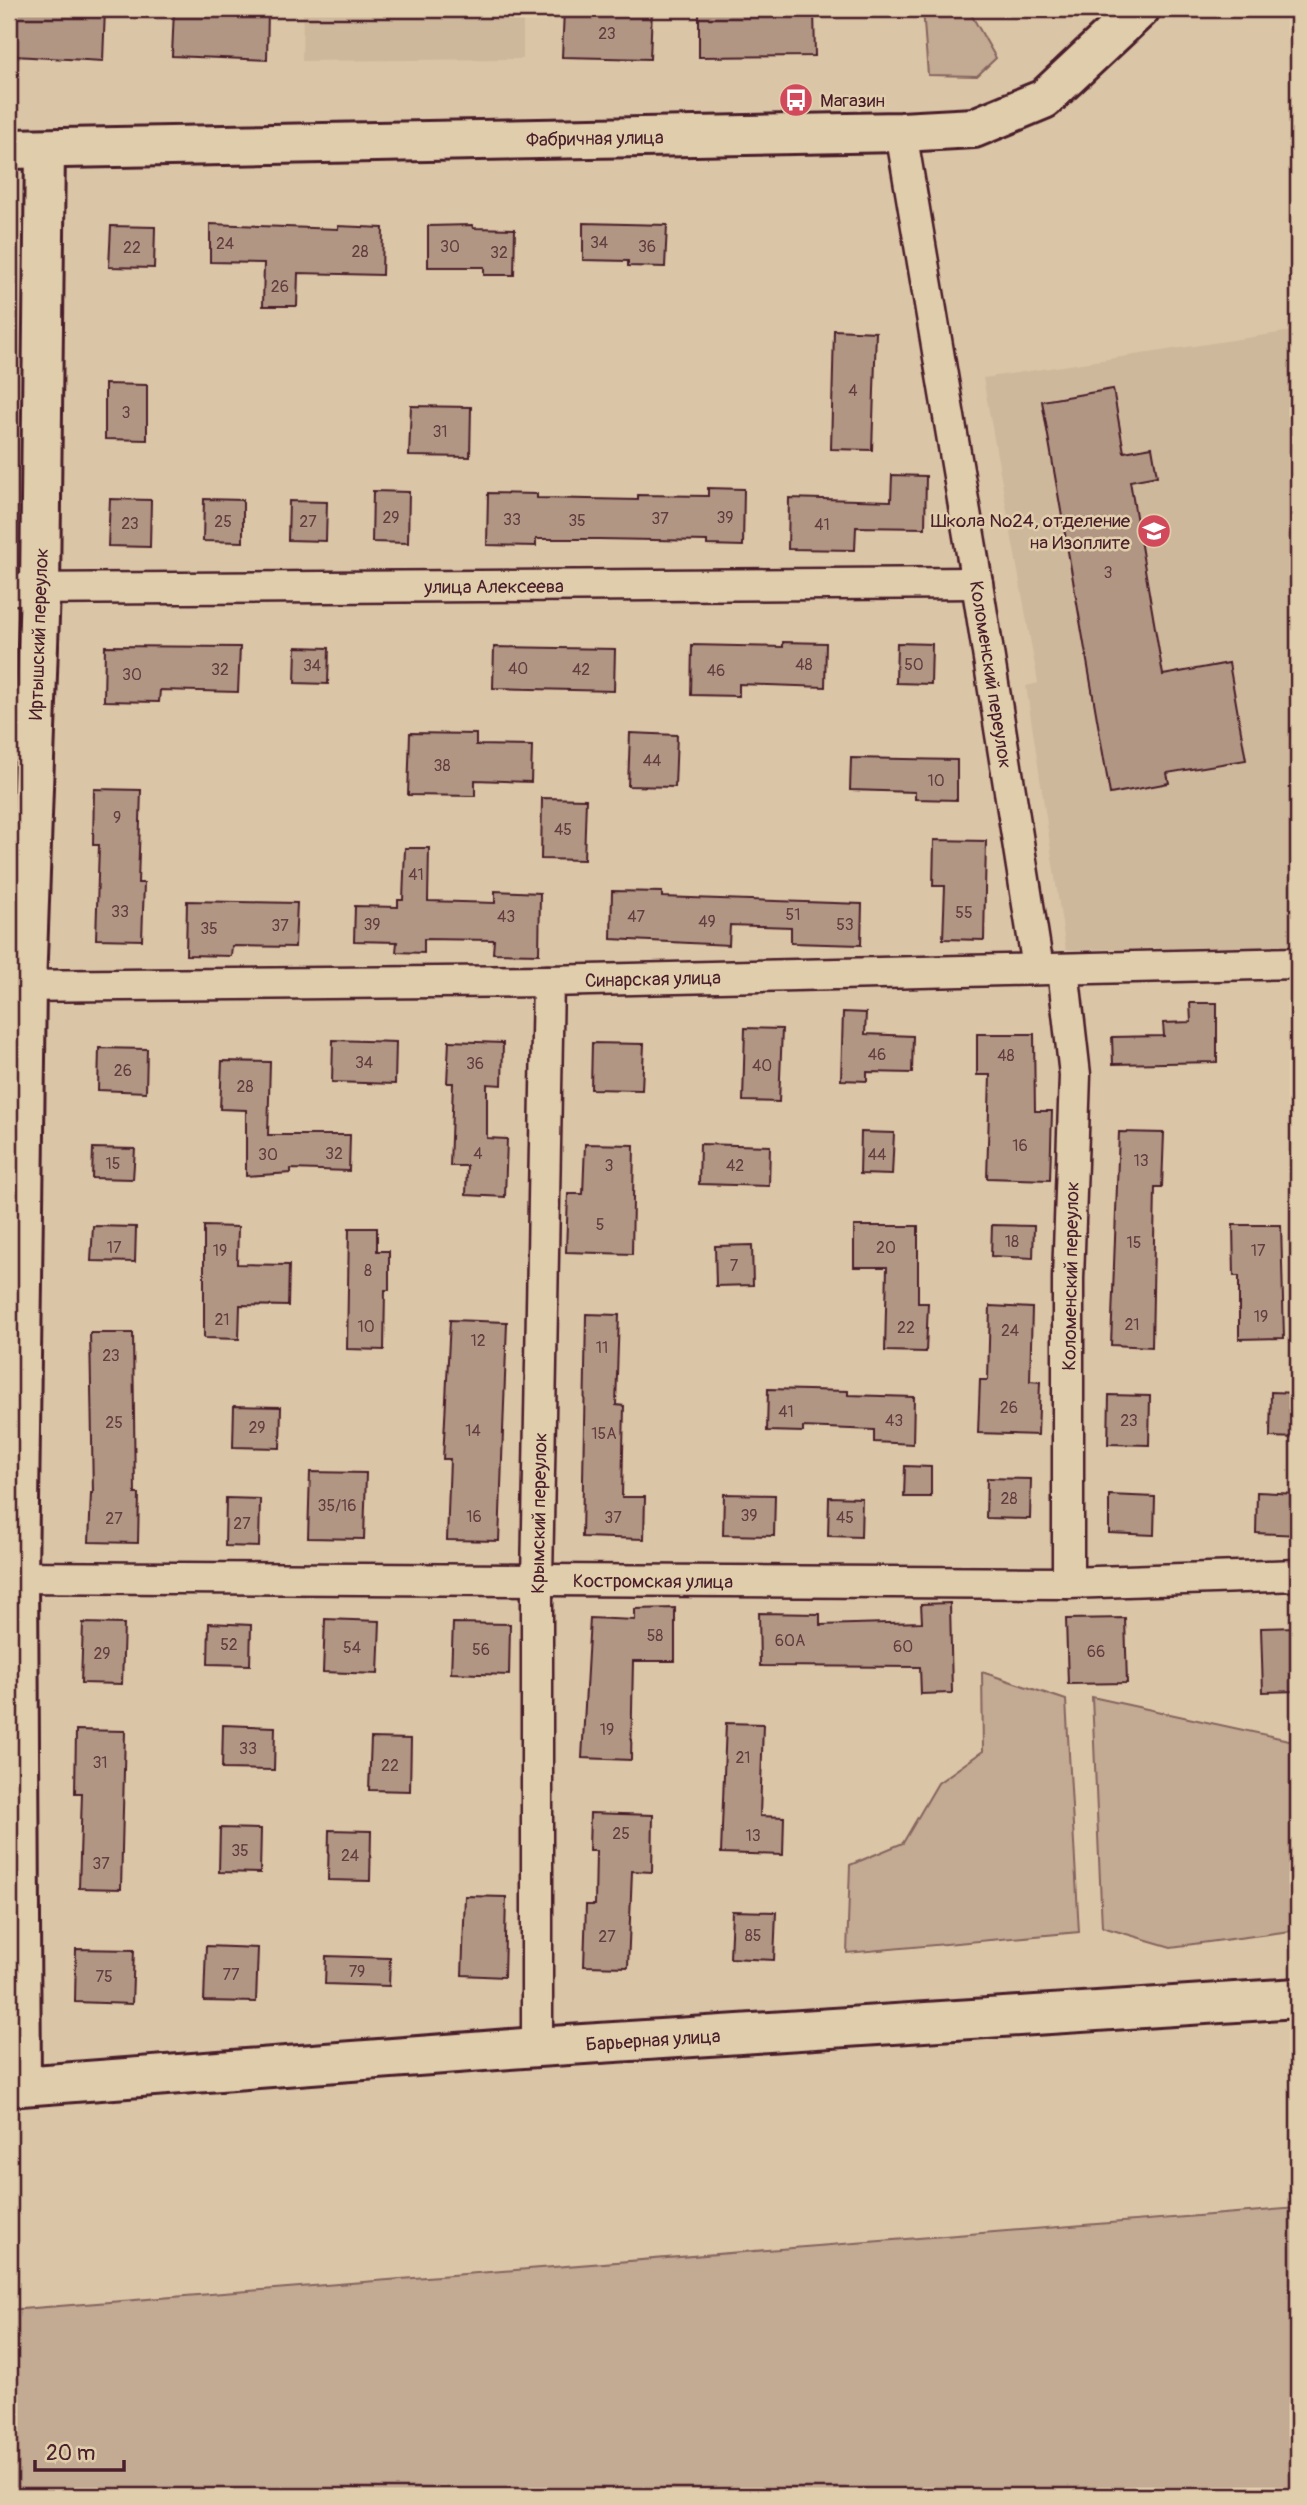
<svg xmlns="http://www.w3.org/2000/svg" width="1307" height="2505" font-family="Pangolin,sans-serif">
  <rect width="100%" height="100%" fill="#dac6a6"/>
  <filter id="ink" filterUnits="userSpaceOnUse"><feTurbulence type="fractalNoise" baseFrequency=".0143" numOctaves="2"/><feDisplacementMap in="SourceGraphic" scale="14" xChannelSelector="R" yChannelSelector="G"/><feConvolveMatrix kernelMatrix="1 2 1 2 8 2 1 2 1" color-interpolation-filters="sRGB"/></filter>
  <g filter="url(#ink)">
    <path fill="#ceb89c" d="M303,9h220v50l-221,2z
      M1298,330v616l-232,4 -40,-264 12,-3 -55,-305z"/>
    <path fill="#c3aa92" stroke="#86645e" stroke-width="2" d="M923,9h45l28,49 -19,18 -49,-1z
      M982,1672l84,28 13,232 -232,21 3,-88 53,-22 35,-60 45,-32z
      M1092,1697l206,45v188l-127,17 -69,-20z
      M1298,2208v288h-1289v-186z"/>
    <path fill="#b19783" stroke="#4a1f2b" stroke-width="2" d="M17,9h88l-2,52 -89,-5z
      M174,9h94l-1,51 -95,-4z
      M564,9h88l-2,50 -88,-2z
      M699,9h115l1,47 -116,1z
      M583,223l84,2 -2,42 -37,-1v-5l-45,-1z
      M210,224l128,5v-3l45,2 -1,47 -84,-2 -1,33h-34l1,-43 -54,-1z
      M472,225l1,3 42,1 -1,46h-30v-8h-56v-41z
      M111,226l44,1 -1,41 -45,-1z
      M834,330l42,2 -4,118 -41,-1z
      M105,384l42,1v55l-42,-1z
      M1113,389l11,63 28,-5 5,29 -27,5 33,194 66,-12 17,97 -79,13 2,10 -59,11 -68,-393z
      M411,406l60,1 -1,50 -61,-1z
      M892,475l34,1 -1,52 -69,-1 -1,23 -67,-1 1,-51 102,3z
      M708,488l36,1 -1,57 -36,-1v-4l-108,-2h-63v7l-49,-1 1,-52 49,1v4l101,2v-5l70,1z
      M373,491l36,1 -1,51 -36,-1z
      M110,499l41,1 -1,47 -42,-1z
      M204,499l39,1v42l-40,-1z
      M289,501l38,1 -1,39 -38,-1z
      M783,642l43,1 -1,44 -86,-3v12l-48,-1 1,-50 91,2z
      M897,643l35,1 -1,40 -35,-1z
      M105,646l135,1 -2,45 -78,-2 -1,12 -55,-1z
      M296,647l33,1 -1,36 -33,-1z
      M494,647l121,2 -1,42 -121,-3z
      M410,733l66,1v11l56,1 -1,36 -56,-2v16l-67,-1z
      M630,733l47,2 -2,52 -47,-1z
      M851,758l106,2v40l-42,-1v-7l-65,-2z
      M94,789l47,1 -3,93h6l-2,57 -46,-1 3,-94h-6z
      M542,798l44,1 -2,61 -43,-1z
      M934,840l52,1 -2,99 -41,-1 2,-53h-12z
      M405,848h24l-1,53 67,2v-12l45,2 -1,61 -46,-1 1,-13 -70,-1v14l-28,-1 1,-10 -43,-1 1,-35 43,1v-7h5z
      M612,891l50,1v5l200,7 -1,41 -70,-2v-16l-61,-2 -1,20 -118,-6z
      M187,901l110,2 -2,44 -63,-1 -1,10 -45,-1z
      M1190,1003h27v59l-104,2 -1,-27 52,-1 -1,-13 28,-1z
      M843,1012l23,1 -1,21 48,2 -1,37 -45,-1v9l-26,-1z
      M745,1028l37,1 -3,73 -36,-1z
      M977,1034h57l1,77h17l-2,69 -63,-2 3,-103h-13z
      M333,1040l63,2 -1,42 -63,-2z
      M449,1041l54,2 -1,42 -15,-1v54l20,1 -2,58 -39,-2 1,-29h-17l3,-83h-6z
      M592,1043l52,1 -2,46 -51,-1z
      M99,1048l48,1 -1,43 -48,-2z
      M222,1061l48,1 -2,73h82l-1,36 -58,-2v4l-45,3v-66l-26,-1z
      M861,1132l33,1 -2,42 -32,-1z
      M1119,1132l45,1 -2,54h-7l-3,160 -41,-2z
      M585,1144l49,1 -2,109 -66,-2 2,-58h15z
      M700,1144l70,2 -1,40 -70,-2z
      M93,1148l42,1 -2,30 -41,-1z
      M992,1225l42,1 -1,32 -42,-2z
      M1233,1225h48l3,113 -45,1v-63h-5z
      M93,1226l43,1 -1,35 -44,-1z
      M204,1226l34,1 -1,37 52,1 -1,41 -48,-1 -1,34 -35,-1z
      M854,1226h64v77h10l-2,49 -41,-1 2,-84h-33z
      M349,1228h28v23h12v39h-4l-1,60 -37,-1z
      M752,1245l1,40 -37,1 -1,-40z
      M990,1306l42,2 -2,73 10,1 -2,53 -60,-2 2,-53h8z
      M586,1314l33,1 -3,90 8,1 -2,91h23l-1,42 -62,-2z
      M450,1320l57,2 -8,219 -52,-1 3,-81h-7z
      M90,1333h43l2,161h4l-1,49 -49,-1 2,-49h2z
      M768,1389l80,2v4l66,2 -1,47 -39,-2v-12l-71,-3v5l-36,-1z
      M1271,1392l27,1v45l-28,-1z
      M1109,1395l41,1 -1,49 -41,-1z
      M234,1406l47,1 -1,41 -47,-1z
      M905,1466l26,1v30h-27z
      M310,1472l56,1 -2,66 -56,-1z
      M987,1478l44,1 -1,40 -44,-1z
      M1257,1492l41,2v41l-42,-2z
      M724,1494l51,1 -1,41 -51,-1z
      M1109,1495l46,2 -1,38 -45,-2z
      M829,1497l33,1 -1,39 -33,-1z
      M226,1498l34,1 -1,48 -34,-1z
      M950,1603l2,90 -31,1 -1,-27 -160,-1 -1,-53 61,1v11l102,-3 -1,-18z
      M675,1608v53h-42l-2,99 -49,-2 8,-140 45,2v-11z
      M1125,1618l2,65 -59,1 -2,-65z
      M325,1619l55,2 -2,53 -55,-2z
      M83,1623l41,1 -2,60 -41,-1z
      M209,1623l42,2 -1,40 -42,-1z
      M453,1623l57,1 -1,51 -58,-2z
      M1298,1627v64l-35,1 -2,-64z
      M726,1723l37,1 -3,92 24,1 -1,38 -62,-2z
      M223,1725l52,2 -1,43 -52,-1z
      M76,1730l49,1 -4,158 -42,-1 3,-95h-7z
      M371,1738l40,1 -1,52 -41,-1z
      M590,1813l63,2 -1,57 -20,-1 -4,96 -44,-1 2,-61h9l1,-54h-7z
      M220,1828l41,1 -1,44 -41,-1z
      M329,1830l42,1 -1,50 -42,-1z
      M465,1896l41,1 -2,80 -42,-2z
      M732,1911l44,1 -2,48 -44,-2z
      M206,1946l52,2 -2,54 -52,-1z
      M76,1949l58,1 -2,54 -57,-2z
      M326,1956l64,2 -1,28 -64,-2z"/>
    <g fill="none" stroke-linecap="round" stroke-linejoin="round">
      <g stroke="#4a1f2b" stroke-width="35">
        <g id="minor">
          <path id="s1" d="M901,132l76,451 61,385"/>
          <path id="s2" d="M9,589l968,-6"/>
          <path d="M1063,969l12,106 -7,204v304"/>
          <path id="s3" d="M9,986l539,-5 750,-18"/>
          <path id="s4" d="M9,1577l1059,6 230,-8"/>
          <path id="s5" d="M537,2047v-467l11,-599"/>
        </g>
      </g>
      <g stroke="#4a1f2b" stroke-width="44">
        <g id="tertiary">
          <path id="s6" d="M9,149l892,-17 73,-4 70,-29 96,-90"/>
          <path id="s7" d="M45,149l-5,440 -14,397 -8,591 3,509 516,-39 761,-49"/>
        </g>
      </g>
      <use href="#minor" stroke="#e0cdab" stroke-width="30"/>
      <use href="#tertiary" stroke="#e0cdab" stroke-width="38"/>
    </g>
  </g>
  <defs>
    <g id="bus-disc" transform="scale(1.75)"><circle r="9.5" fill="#d1495b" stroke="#e0cdab"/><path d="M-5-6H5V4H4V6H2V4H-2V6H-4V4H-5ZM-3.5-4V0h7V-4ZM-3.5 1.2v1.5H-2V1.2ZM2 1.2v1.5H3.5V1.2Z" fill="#fff"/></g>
    <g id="school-disc" transform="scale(1.75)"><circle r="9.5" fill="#d1495b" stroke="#e0cdab"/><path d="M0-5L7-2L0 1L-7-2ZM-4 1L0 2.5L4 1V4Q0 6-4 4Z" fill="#fff"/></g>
  </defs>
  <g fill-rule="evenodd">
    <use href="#bus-disc" x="796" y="100"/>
    <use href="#school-disc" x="1154" y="531"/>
  </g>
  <g text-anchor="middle" stroke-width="5" stroke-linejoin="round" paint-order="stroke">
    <g font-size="16" fill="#643d41">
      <text x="607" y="39">23</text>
      <text x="599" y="248">34</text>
      <text x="225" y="249">24</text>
      <text x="450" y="252">30</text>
      <text x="647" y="252">36</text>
      <text x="132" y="253">22</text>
      <text x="360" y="257">28</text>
      <text x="499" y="258">32</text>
      <text x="280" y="292">26</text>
      <text x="853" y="396">4</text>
      <text x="126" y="418">3</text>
      <text x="440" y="437">31</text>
      <text x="391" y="523">29</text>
      <text x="725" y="523">39</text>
      <text x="660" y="524">37</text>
      <text x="512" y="525">33</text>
      <text x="577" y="526">35</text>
      <text x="223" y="527">25</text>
      <text x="308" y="527">27</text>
      <text x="130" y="529">23</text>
      <text x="822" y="530">41</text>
      <text x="1108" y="578">3</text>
      <text x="804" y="670">48</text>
      <text x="914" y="670">50</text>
      <text x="312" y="671">34</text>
      <text x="518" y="674">40</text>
      <text x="220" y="675">32</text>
      <text x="581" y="675">42</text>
      <text x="716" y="676">46</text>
      <text x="132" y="680">30</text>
      <text x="652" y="766">44</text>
      <text x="442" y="771">38</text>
      <text x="936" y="786">10</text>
      <text x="117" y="823">9</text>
      <text x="563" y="835">45</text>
      <text x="416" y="880">41</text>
      <text x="120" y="917">33</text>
      <text x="964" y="918">55</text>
      <text x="793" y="920">51</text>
      <text x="506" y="922">43</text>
      <text x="636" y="922">47</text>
      <text x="707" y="927">49</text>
      <text x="372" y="930">39</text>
      <text x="845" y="930">53</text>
      <text x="280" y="931">37</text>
      <text x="209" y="934">35</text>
      <text x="877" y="1060">46</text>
      <text x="1006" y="1061">48</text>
      <text x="364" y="1068">34</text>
      <text x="475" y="1069">36</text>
      <text x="762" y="1071">40</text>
      <text x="123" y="1076">26</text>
      <text x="245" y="1092">28</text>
      <text x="1020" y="1151">16</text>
      <text x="334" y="1159">32</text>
      <text x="478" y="1159">4</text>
      <text x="268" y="1160">30</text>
      <text x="877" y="1160">44</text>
      <text x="1141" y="1166">13</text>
      <text x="113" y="1169">15</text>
      <text x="609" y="1171">3</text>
      <text x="735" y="1171">42</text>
      <text x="600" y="1230">5</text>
      <text x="1012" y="1247">18</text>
      <text x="1134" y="1248">15</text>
      <text x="114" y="1253">17</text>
      <text x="886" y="1253">20</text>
      <text x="220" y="1256">19</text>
      <text x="1258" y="1256">17</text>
      <text x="734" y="1271">7</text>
      <text x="368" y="1276">8</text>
      <text x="1261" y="1322">19</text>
      <text x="222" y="1325">21</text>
      <text x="1132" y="1330">21</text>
      <text x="366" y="1332">10</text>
      <text x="906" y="1333">22</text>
      <text x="1010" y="1336">24</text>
      <text x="478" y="1346">12</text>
      <text x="602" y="1353">11</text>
      <text x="111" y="1361">23</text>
      <text x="1009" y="1413">26</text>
      <text x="786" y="1417">41</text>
      <text x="894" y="1426">43</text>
      <text x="1129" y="1426">23</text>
      <text x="114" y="1428">25</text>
      <text x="257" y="1433">29</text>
      <text x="473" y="1436">14</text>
      <text x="604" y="1439">15А</text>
      <text x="1009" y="1504">28</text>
      <text x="337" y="1511">35/16</text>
      <text x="749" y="1521">39</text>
      <text x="474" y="1522">16</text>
      <text x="613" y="1523">37</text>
      <text x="845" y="1523">45</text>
      <text x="114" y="1524">27</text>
      <text x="242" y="1529">27</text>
      <text x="655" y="1641">58</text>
      <text x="790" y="1646">60А</text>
      <text x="229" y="1650">52</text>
      <text x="903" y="1652">60</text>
      <text x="352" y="1653">54</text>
      <text x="481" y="1655">56</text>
      <text x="1096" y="1657">66</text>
      <text x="102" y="1659">29</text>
      <text x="607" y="1735">19</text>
      <text x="248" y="1754">33</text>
      <text x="743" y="1763">21</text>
      <text x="100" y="1768">31</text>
      <text x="390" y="1771">22</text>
      <text x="621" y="1839">25</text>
      <text x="753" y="1841">13</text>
      <text x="240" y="1856">35</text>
      <text x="350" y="1861">24</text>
      <text x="101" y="1869">37</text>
      <text x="753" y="1941">85</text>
      <text x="607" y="1942">27</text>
      <text x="357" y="1977">79</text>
      <text x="231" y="1980">77</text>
      <text x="104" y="1982">75</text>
    </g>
    <g font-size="19" fill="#4a1f2b" stroke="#e0cdab" text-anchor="start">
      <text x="820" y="107">Магазин</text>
      <text x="1130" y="527" text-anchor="end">Школа №24, отделение<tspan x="1130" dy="22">на Изоплите</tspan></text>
    </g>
    <g font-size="19" fill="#4a1f2b" stroke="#e0cdab">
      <text dy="7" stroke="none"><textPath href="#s6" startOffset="586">Фабричная улица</textPath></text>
      <text dy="7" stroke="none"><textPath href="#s2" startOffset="485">улица Алексеева</textPath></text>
      <text transform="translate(38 634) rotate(-88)" y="7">Иртышский переулок</text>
      <text dy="7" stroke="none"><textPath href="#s1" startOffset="550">Коломенский переулок</textPath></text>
      <text dy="7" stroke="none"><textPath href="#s3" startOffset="644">Синарская улица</textPath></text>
      <text transform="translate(1070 1276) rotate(-89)" y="7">Коломенский переулок</text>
      <text dy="7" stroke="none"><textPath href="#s5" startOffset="534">Крымский переулок</textPath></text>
      <text dy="7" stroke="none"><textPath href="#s4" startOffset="644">Костромская улица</textPath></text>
      <text dy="7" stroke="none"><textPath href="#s7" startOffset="2571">Барьерная улица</textPath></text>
    </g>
  </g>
  <rect width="1307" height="2505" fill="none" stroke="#e0cdab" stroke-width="35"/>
  <rect x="18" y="18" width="1272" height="2470" fill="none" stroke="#4a1f2b" stroke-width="2.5" filter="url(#ink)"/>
  <path d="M35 2460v10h89v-10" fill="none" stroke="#4a1f2b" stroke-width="3.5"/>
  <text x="46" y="2460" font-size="21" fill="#4a1f2b" stroke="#e0cdab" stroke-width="5" paint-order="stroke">20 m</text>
</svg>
